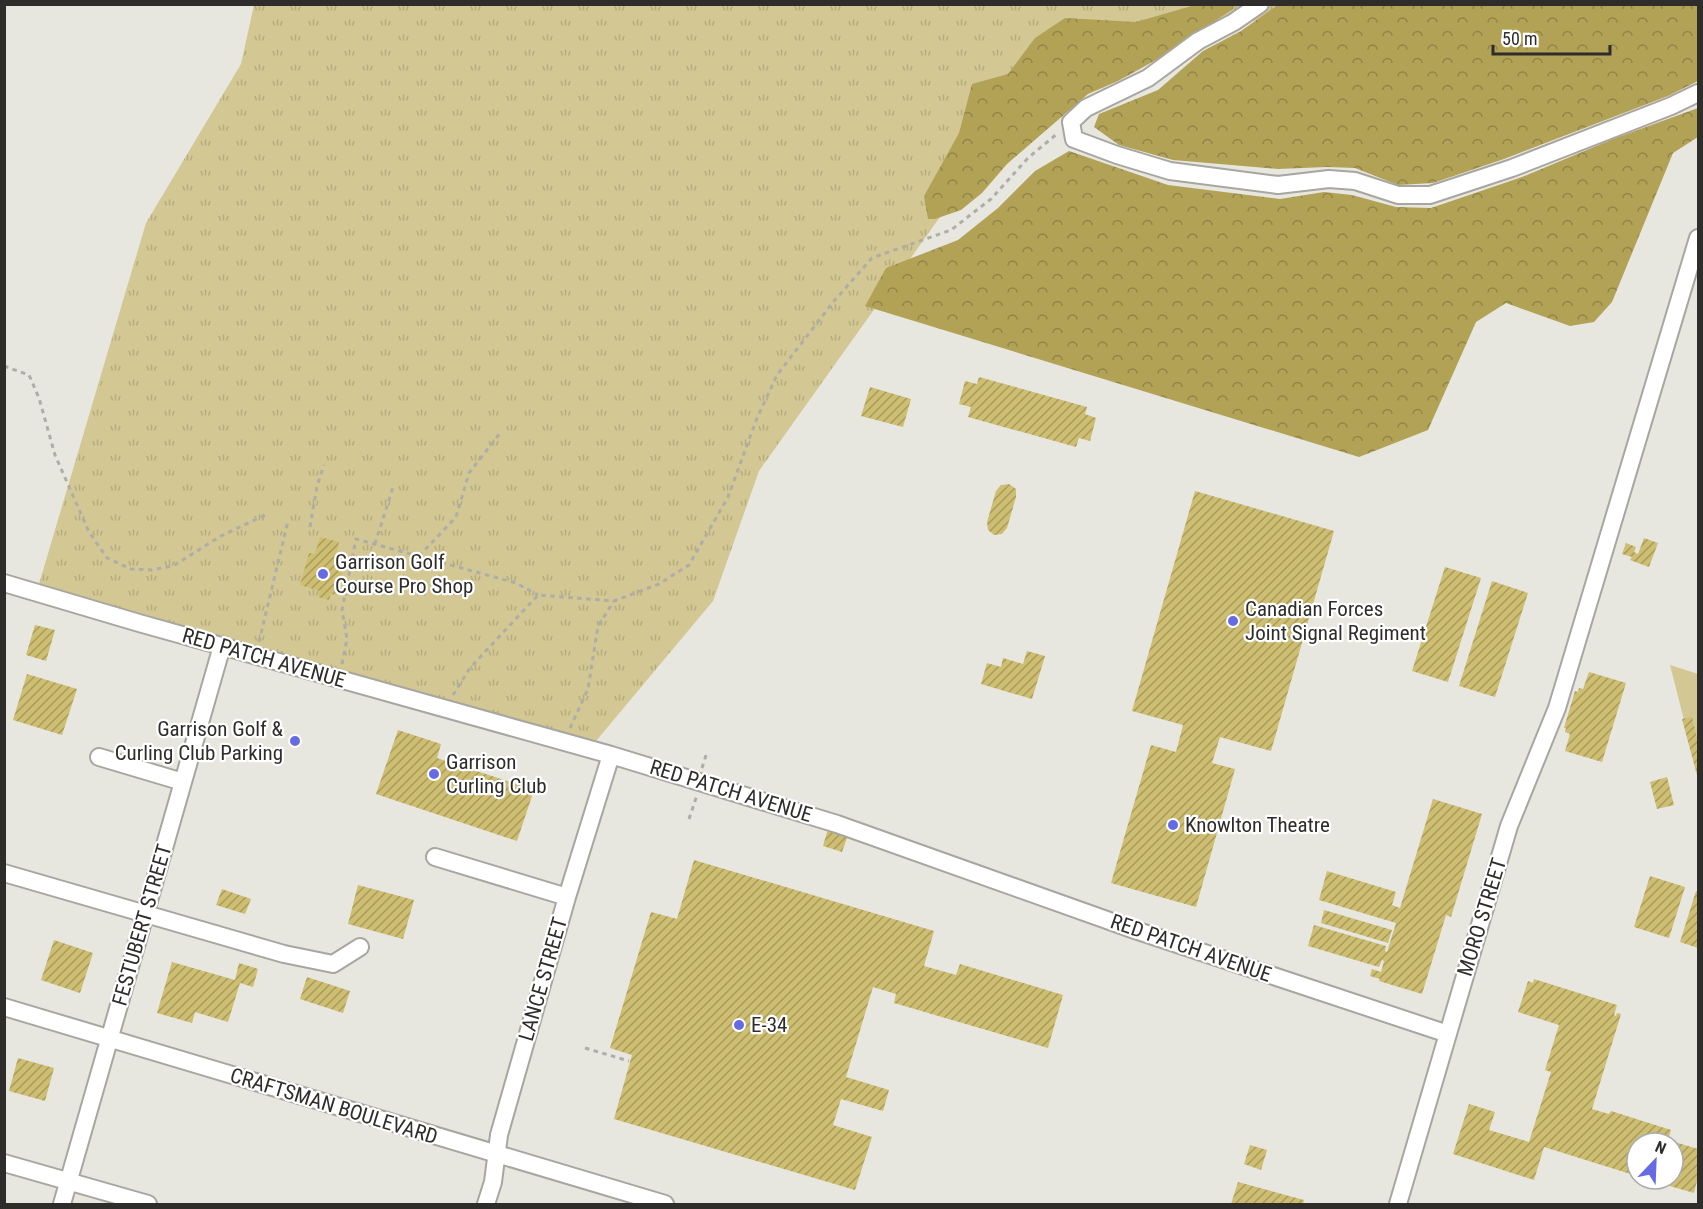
<svg xmlns="http://www.w3.org/2000/svg" width="1703" height="1209" font-family="'Roboto Condensed',sans-serif">
  <defs>
    <pattern id="grass-tufts" width="24" height="20" patternUnits="userSpaceOnUse" patternTransform="scale(1.5)"><rect width="24" height="20" fill="#d3c893"/><path d="M3 7l-1-3M5 7V3M7 7l1-3M15 17l-1-3M17 17v-4M19 17l1-3" fill="none" stroke="#b5ac7f"/></pattern>
    <pattern id="forest-crowns" width="20" height="18" patternUnits="userSpaceOnUse" patternTransform="scale(1.5)"><rect width="20" height="18" fill="#b2a256"/><path d="M2 6a3 3 0 1 1 6 0M12 15a3 3 0 1 1 6 0" fill="none" stroke="#918447"/></pattern>
    <pattern id="building-hatch" width="6" height="6" patternUnits="userSpaceOnUse" patternTransform="scale(1.5)"><rect width="6" height="6" fill="#cebe71"/><path d="M-1 1l2-2M0 6l6-6M5 7l2-2" fill="none" stroke="#a89b5d"/></pattern>
  </defs>
  <rect width="100%" height="100%" fill="#e7e6df"/>
  <path fill="url(#grass-tufts)" d="M254,5h1070l-11,7 -194,29 -152,138 -208,292 -46,130 -127,152 -547,-169 107,-361 95,-159z"/>
  <path fill="url(#forest-crowns)" d="M1279,4l419,1v76l-30,15 -164,63 -71,24 -35,2 -43,-17 -28,-1 -49,2 -105,-9 -54,-15 -25,-18 5,-13 59,-24 45,-39 38,-20z
    M1195,5h39l-1,4 -77,51 -38,21 -30,13 -81,70 -25,29 -21,17 -26,9h-7l-4,-23 35,-63 13,-49 36,-10 27,-36 30,-20 71,4z
    M1698,108v29l-25,16 -61,149 -18,20 -24,4 -64,-23 -30,19 -48,108 -69,27 -494,-151 21,-38 72,-28 40,-32 37,-37 34,-20 99,34 112,14 44,-7 28,3 44,12 35,1 91,-31 91,-38z"/>
  <path fill="#d3c893" d="M1670,665l28,9v101z"/>
  <path fill="url(#building-hatch)" d="M979,377l108,30 -2,7 11,4 -6,23 -11,-3 -3,9 -108,-30 3,-10 -12,-3 6,-23 12,3z
    M870,387l41,12 -8,28 -42,-11z
    M1009,484l7,5v8l-9,31 -5,6 -8,1 -6,-5 -1,-8 9,-31 5,-6z
    M1195,491l139,40 -63,220 -51,-14 -8,26 23,6 -39,138 -85,-24 40,-138 25,7 7,-27 -51,-14z
    M320,537l19,5 -4,17 10,4 -8,32 -6,-1 -2,6 -11,-3 2,-6 -20,-6 9,-32 6,1z
    M1644,538l14,5 -9,24 -19,-7 2,-3 -10,-3 4,-11 10,4 -2,5 4,2z
    M1445,567l36,11 -33,104 -36,-11z
    M1492,581l36,12 -33,104 -36,-11z
    M35,625l20,5 -9,31 -20,-6z
    M1027,651l18,5 -13,43 -51,-15 6,-21 14,4 2,-9 20,6z
    M1589,672l37,11 -24,79 -37,-11 5,-17 -5,-2 1,-4h-2l11,-37 3,1 1,-4 4,1z
    M27,674l50,15 -15,46 -49,-15z
    M1692,717l6,25v37l-16,-60z
    M398,730l43,14 -4,14 97,32 -17,51 -141,-47z
    M1667,777l7,28 -17,4 -7,-27z
    M1433,799l49,15 -31,103 -5,-2 -24,79 -43,-13 1,-2 -10,-3 2,-7 9,3 3,-11 -2,-1 -3,7 -71,-21 6,-21 72,21 -1,5 2,1 9,-29 -77,-23 8,-29 69,21 -4,13 8,3z
    M828,829l20,6 -6,17 -19,-6z
    M694,860l240,71 -10,35 32,9 4,-11 103,31 -15,53 -154,-45 2,-9 -23,-7 -27,90 43,13 -6,21 -42,-12 -8,26 39,12 -17,53 -241,-71 18,-64 -22,-7 41,-136 26,7z
    M1650,876l35,11 -16,51 -35,-11z
    M358,885l56,15 -11,39 -55,-15z
    M222,889l29,10 -6,15 -29,-9z
    M1696,891l2,1v56l-18,-6z
    M1324,910l68,20 -4,13 -67,-20z
    M54,940l39,13 -13,40 -39,-13z
    M172,962l63,18 4,-17 19,6 -5,18 -13,-4 -12,39 -33,-10 -3,11 -35,-10z
    M307,977l43,14 -7,22 -43,-14z
    M1534,979l83,26 -3,10 2,1 1,-3 4,1 -29,95 17,5 2,-3 60,19 -3,10 30,9v28l-4,16 -45,-13 24,-1v-36h-36v33l-93,-29 -10,33 -81,-26 16,-50 26,8 -6,18 40,12 22,-70 -6,-2 14,-45 -41,-13 10,-31 5,2z
    M18,1058l36,10 -9,33 -36,-10z
    M1250,1145l17,5 -6,20 -17,-6z
    M1238,1182l66,18 -1,4h-72z"/>
  <g fill="none" stroke-linecap="round" stroke-linejoin="round">
    <g stroke="#a8a6a0" stroke-width="20">
      <path id="minor" d="M1260,4l-26,18 -36,19 -50,37 -62,30 -15,14 3,17 43,16 53,16 108,14 51,-6 26,2 43,14h32l82,-27 159,-62 27,-13
        M4,583l135,40 472,132 226,69 295,105 316,105
        M99,757l84,25
        M435,857l132,40
        M4,873l280,81 49,10 27,-17
        M4,1007l661,197
        M4,1163l144,41
        M62,1204l160,-558
        M486,1204l7,-22 6,-47 68,-238 44,-142
        M1398,1204l111,-378 48,-118 141,-470"/>
    </g>
    <path stroke="#aeada7" stroke-width="3" stroke-dasharray="4.5 4.5" stroke-linecap="butt" d="M4,366l25,9 10,23 16,57 34,77 18,26 24,11 20,1 22,-4 48,-30 44,-21
      M310,527l7,-41 7,-21
      M375,544l18,-57
      M419,556l37,-39 13,-44 32,-41
      M259,642l29,-121
      M342,664l5,-25 -5,-29 14,-71 160,44 22,12
      M453,695l17,-27 68,-73 76,6 45,-17 30,-19 39,-68 29,-79 20,-43 57,-74 38,-43 79,-28 40,-31 37,-41 30,-25
      M570,728l18,-39 10,-63 16,-25
      M702,768l5,-16
      M689,819l8,-24
      M585,1048l44,13"/>
    <use href="#minor" stroke="#fff" stroke-width="16"/>
  </g>
  <g fill="#666be4" stroke="#fff" stroke-width="2">
    <circle cx="323" cy="574" r="6"/>
    <circle cx="1233" cy="621" r="6"/>
    <circle cx="295" cy="741" r="6"/>
    <circle cx="434" cy="774" r="6"/>
    <circle cx="1173" cy="825" r="6"/>
    <circle cx="739" cy="1025" r="6"/>
  </g>
  <g text-anchor="middle" stroke-width="4.5" stroke-linejoin="round" paint-order="stroke">
    <g font-size="21" fill="#2e2d2b" stroke="#fff" text-anchor="start">
      <text x="335" y="569">Garrison Golf<tspan x="335" dy="24">Course Pro Shop</tspan></text>
      <text x="1245" y="616">Canadian Forces<tspan x="1245" dy="24">Joint Signal Regiment</tspan></text>
      <text x="283" y="736" text-anchor="end">Garrison Golf &amp;<tspan x="283" dy="24">Curling Club Parking</tspan></text>
      <text x="446" y="769">Garrison<tspan x="446" dy="24">Curling Club</tspan></text>
      <text x="1185" y="832">Knowlton Theatre</text>
      <text x="751" y="1032">E-34</text>
    </g>
    <g font-size="21" fill="#2e2d2b" stroke="#fff">
      <text transform="translate(264 658) rotate(16)" y="7">RED PATCH AVENUE</text>
      <text transform="translate(731 791) rotate(17)" y="7">RED PATCH AVENUE</text>
      <text transform="translate(1482 917) rotate(-73)" y="7">MORO STREET</text>
      <text transform="translate(142 925) rotate(-74)" y="7">FESTUBERT STREET</text>
      <text transform="translate(1191 948) rotate(19)" y="7">RED PATCH AVENUE</text>
      <text transform="translate(543 979) rotate(-74)" y="7">LANCE STREET</text>
      <text transform="translate(334 1106) rotate(17)" y="7">CRAFTSMAN BOULEVARD</text>
    </g>
  </g>
  <rect width="1703" height="1209" fill="none" stroke="#2e2d2b" stroke-width="12"/>
  <g transform="translate(1655 1161) rotate(23)"><circle r="28" fill="#ffffff" stroke="#ababaa" stroke-width="1.5"/>
  <path d="M0-4.5L10 22L0 15L-10 22Z" fill="#666be4"/>
  <text y="-9" font-size="16" font-weight="bold" text-anchor="middle" fill="#2e2d2b">N</text>
  </g>
  <path d="M1493 45v9h117v-9" fill="none" stroke="#2e2d2b" stroke-width="3"/>
  <text x="1502" y="45" font-size="18" fill="#2e2d2b" stroke="#ffffff" stroke-width="4.5" paint-order="stroke">50 m</text>
</svg>
